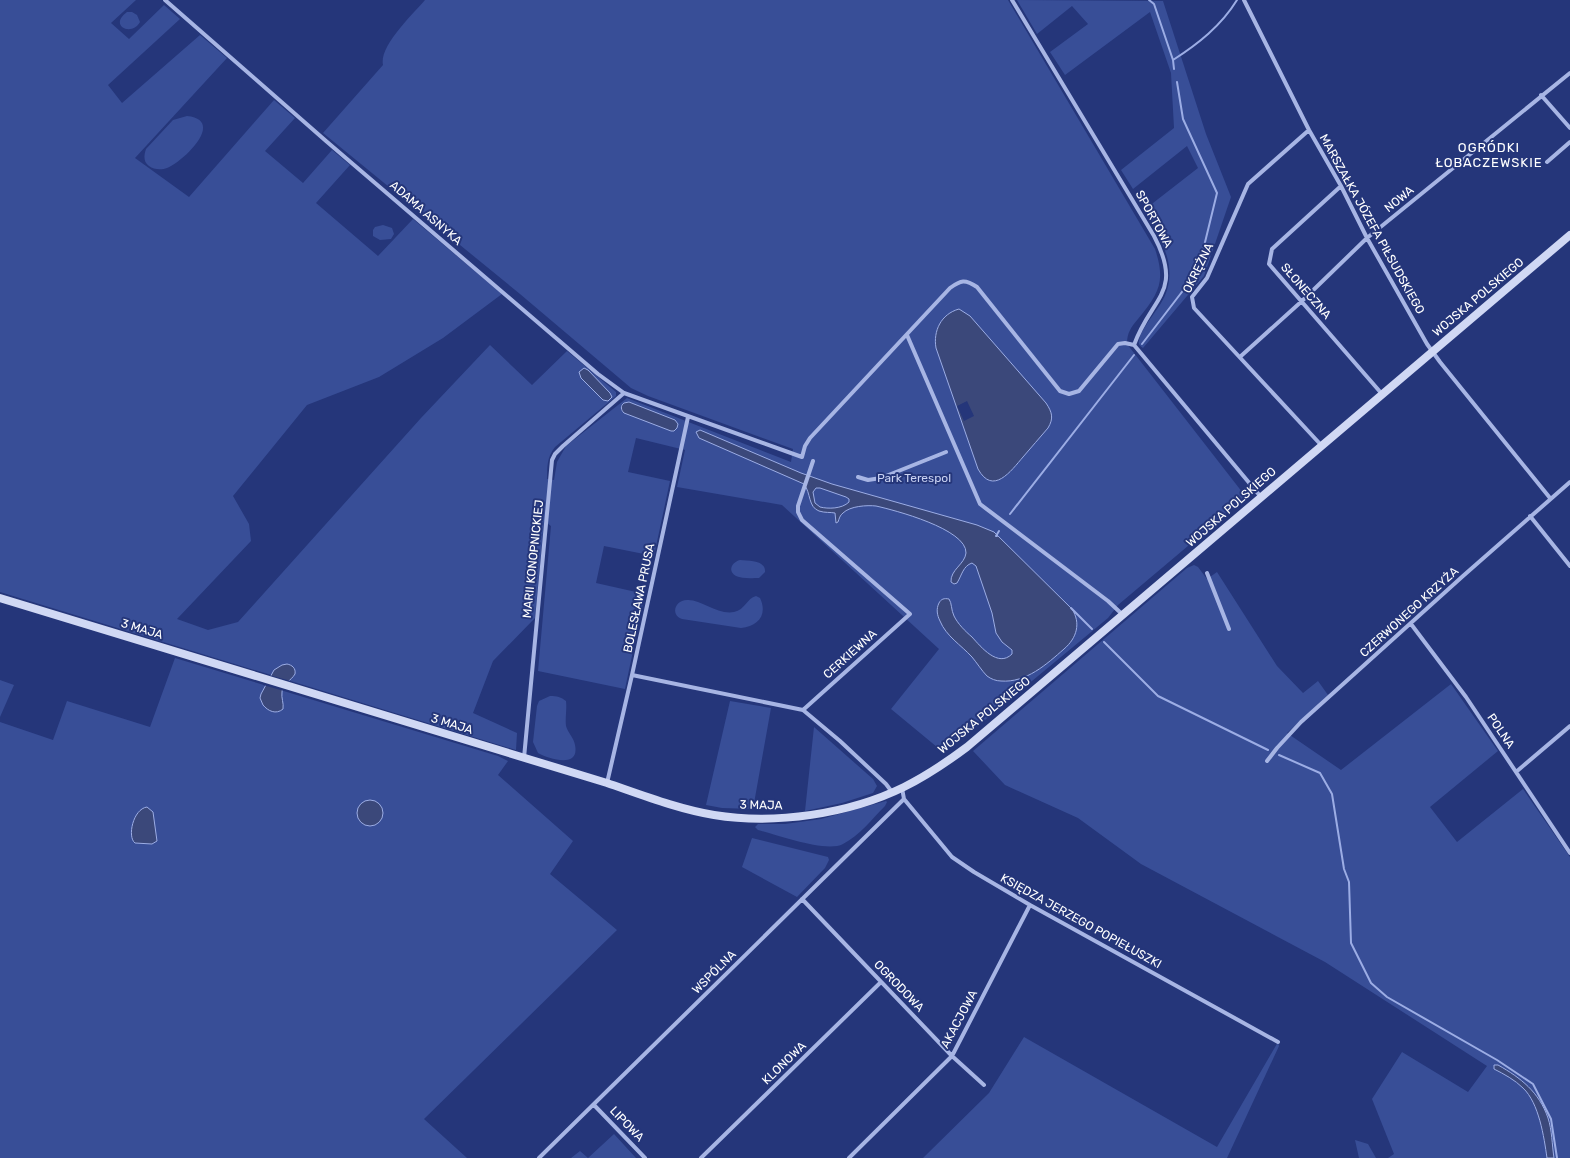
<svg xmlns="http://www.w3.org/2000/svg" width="1570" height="1158" font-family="Rubik,sans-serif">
  <rect width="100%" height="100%" fill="#25367a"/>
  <path fill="#384e97" d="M0,0h136l-25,23 18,16 35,-34 16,14 -72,66 14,18 78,-68 27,23 -92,100 54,39 85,-97 21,18 -30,33 38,32 29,-33 18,15 -34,38 62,53 35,-37 89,75 -59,44 -64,39 -72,28 -74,91 16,28 2,17 -74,78 31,11 30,-8 183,-204 69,-73 42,40 35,-34 49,41v4l-61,51c-8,10 -8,20 -8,32l7,1 3,-18 9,-16 61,-48 164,64 2,-13 -145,-53 -17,-8 -111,-94 -197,-161 60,-68c-4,-19 30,-51 42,-65h583l147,249c11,33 4,44 -17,70 -7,8 -11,14 -11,25l119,153 -128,108 -10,13 -123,102 -42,32 -52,-43 48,-60 -157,-144 -105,-18 8,-37 -49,-12 -8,34 42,9 -16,75 -50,-10 -8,37 49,11 -20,95 -87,-18 13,-145 -7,-5 -9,97 -42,43 -20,52 44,20 -1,17 -516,-158z
    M1017,0l146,1 43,133 25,63 -27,79 -61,72c-3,-2 -5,-4 -4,-7 2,-15 23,-33 28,-51 9,-30 -9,-55 -23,-80l54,-42 -11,-22 -54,43 -12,-19 53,-42 -3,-55 -21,-61 -85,63 -15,-23 38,-28 -16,-18 -35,28z
    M127,12h5l5,3 3,7c-8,15 -32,4 -13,-10z
    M187,116c39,4 -3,45 -20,52 -5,2 -13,2 -18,-2 -6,-4 -5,-11 -3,-17l27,-29z
    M383,225l9,3 2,6 -3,5 -11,1 -7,-4v-6l2,-3z
    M740,560c9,1 26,0 25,12l-6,6c-6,0 -17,1 -23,-2 -9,-5 -4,-14 4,-16z
    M1194,565l4,2 9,12 10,-7 60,94 26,27 15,-12 10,14 -41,38 54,37 110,-86 47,67 -68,56 27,35 66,-53 47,68v301h-182l6,-4 -22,-55 30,-47 66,40 19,-26 -162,-104 -184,-98 -63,-46 -73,-33 -32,-34 214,-183z
    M756,596l4,2c8,17 -2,28 -19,30l-59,-9c-12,-4 -7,-19 5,-19 14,-1 30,15 47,12 11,-2 13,-14 22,-16z
    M175,658l323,98 10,5 -10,14 75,66 -23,33 67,56 -193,189 43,39h-467v-436l53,18 14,-39 83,26z
    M0,680l14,5 -14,32z
    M550,696c7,0 11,1 16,5 1,9 -1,17 0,25 2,7 8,12 9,19 5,24 -26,14 -37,8l-5,-11 4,-36 2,-5z
    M730,701l41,7 -18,101 -31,-1 -16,-3z
    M814,727l59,52 4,7 -4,7 -31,10 -37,8z
    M886,801l1,1 -2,4c-13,13 -26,30 -42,38 -17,9 -65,-9 -85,-14l-3,-3 3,-3h27l36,-5z
    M752,838l76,19 1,3 -4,8 -28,29 -55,-30z
    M1024,1037l193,110 61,-105 1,4 -52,112h-304l66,-65z
    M614,1134l22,24h-48z
    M1355,1140l13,4 8,14h-17z
    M580,1151l8,7h-17z"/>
  <path fill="#3b487a" stroke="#9cade5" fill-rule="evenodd" d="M959,309l11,7 76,87c6,9 8,15 2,25 -8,10 -17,19 -25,29 -12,14 -30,39 -45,12l-42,-121c-3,-17 5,-34 23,-39z
    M584,368l4,2 22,23 2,4 -4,4 -5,-1 -22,-22 -2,-6z
    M629,402l46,18 3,4 -1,4 -3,3h-3l-47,-18c-3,-3 -4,-7 0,-10z
    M700,430l101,43 31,11 145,41 17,7 78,77c9,14 5,29 -8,40 -17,15 -38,34 -63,32 -5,0 -10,-2 -14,-5 -5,-5 -10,-13 -15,-19 -11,-12 -26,-21 -32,-36 -3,-6 -4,-12 -1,-18 2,-4 5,-5 10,-4 3,4 2,11 5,17 4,8 11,15 18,21 9,10 26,31 40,17v-4l-10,-8 -6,-9 -4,-20 -16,-47 -4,-3c-9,3 -10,12 -15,20l-3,1 -3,-2c-1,-12 14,-18 15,-29 1,-24 -72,-43 -90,-47 -9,-1 -26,0 -33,7 -3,2 -4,6 -5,9l-2,1 -1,-10c-5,-1 -10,0 -16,-2 -11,-4 -8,-18 -15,-27l-105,-46 -3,-6zM816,488h4l26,9 3,2v3c-7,7 -21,7 -29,5l-5,-4 -2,-11z
    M287,664c5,1 9,4 8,10 -4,7 -13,10 -13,18 -1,6 2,11 1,17 -7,6 -15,2 -20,-4l-3,-7 1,-4 13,-24 8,-5z
    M357 813a13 13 0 1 1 26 0a13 13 0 1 1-26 0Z
    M147,807l6,5 4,29 -5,3 -17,-1c-8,-6 -2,-34 12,-36z
    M1494,1065h4c23,13 41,27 50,53 4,12 4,27 6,40h-7c-3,-21 -8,-55 -24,-70 -8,-8 -19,-14 -29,-19z"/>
  <path fill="#25367a" d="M967,401l7,15 -10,5 -7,-15z
    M269,675l22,6 -3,4 -4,6 -21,-6z"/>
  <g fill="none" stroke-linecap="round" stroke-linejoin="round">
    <path stroke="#9cade5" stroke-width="2" d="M1149,0l5,4 19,56 1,9
      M1173,60c25,-16 48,-34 64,-60
      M1142,344l56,-73 19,-78 -34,-74 -6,-37
      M1010,514l124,-159
      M997,536h-1l3,-5
      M1071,608l21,21
      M1104,642l54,54 110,54
      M1279,755l41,18 12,21 12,75 5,13 2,61 20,40 16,14 110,63 36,24 18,35 6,39"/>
    <path stroke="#a7b5e4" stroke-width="4" d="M165,0l161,141 272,233 26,19 178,64 3,-11 5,-8 140,-150c11,-8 15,-9 27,-1l83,104 9,3 10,-3 39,-47 7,-1 9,2
      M1012,0l142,236c30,57 -3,61 -20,109
      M1244,0l65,130 32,56 26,52 60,106 13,18 110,136
      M1541,95l29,33
      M1309,130l-61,54 -41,94 -15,19 2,11 128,138
      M1547,162l23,-20
      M1341,186l-69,63 -3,15 113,130
      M907,335l73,169 128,97 15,14
      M1134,345l127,152
      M1241,356l61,-55 65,-63 203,-165
      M858,477l10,3 13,-2 65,-26
      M1530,516l40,50
      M1207,573l22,56
      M1411,624l55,73 104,156
      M632,675l171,35 37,31 46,43 6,8
      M803,710l107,-96 -108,-94 -4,-8v-6l15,-45
      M524,758l28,-298 3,-6 8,-8 61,-53
      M1267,761l10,-13 24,-26 162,-146 107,-94
      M1516,772l54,-46
      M607,783l25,-108 56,-258
      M902,788l2,11 48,58 22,15 56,33 248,137
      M802,899l150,157 32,29
      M594,1105l51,53
      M539,1158l365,-359
      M701,1158l180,-176
      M849,1158l103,-102 78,-151"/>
    <path stroke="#d0d8f4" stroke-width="8" d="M0,598l607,185c35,12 71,26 107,32 61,10 135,-1 190,-28 22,-11 43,-25 63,-40l603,-512"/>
  </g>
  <g text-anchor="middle" stroke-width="4" stroke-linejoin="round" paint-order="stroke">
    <g font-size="12" fill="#fff" stroke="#25367a">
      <text transform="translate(1399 199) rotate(-39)" y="4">NOWA</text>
      <text transform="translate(426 213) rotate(41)" y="4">ADAMA ASNYKA</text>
      <text transform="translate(1154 219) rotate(61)" y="4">SPORTOWA</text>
      <text transform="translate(1372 224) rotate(61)" y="4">MARSZAŁKA JÓZEFA PIŁSUDSKIEGO</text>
      <text transform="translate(1198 268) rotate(-64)" y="4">OKRĘŻNA</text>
      <text transform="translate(1306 291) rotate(49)" y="4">SŁONECZNA</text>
      <text transform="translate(1478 297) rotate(-40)" y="4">WOJSKA POLSKIEGO</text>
      <text transform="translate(1231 507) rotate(-41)" y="4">WOJSKA POLSKIEGO</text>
      <text transform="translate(533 559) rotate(-84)" y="4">MARII KONOPNICKIEJ</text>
      <text transform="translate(639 598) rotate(-78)" y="4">BOLESŁAWA PRUSA</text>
      <text transform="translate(1409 612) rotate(-42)" y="4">CZERWONEGO KRZYŻA</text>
      <text transform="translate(142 629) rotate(17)" y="4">3 MAJA</text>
      <text transform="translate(850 654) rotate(-42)" y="4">CERKIEWNA</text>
      <text transform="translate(984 715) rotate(-39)" y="4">WOJSKA POLSKIEGO</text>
      <text transform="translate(452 724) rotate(17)" y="4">3 MAJA</text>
      <text transform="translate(1501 731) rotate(56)" y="4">POLNA</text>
      <text transform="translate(761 805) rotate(1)" y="4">3 MAJA</text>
      <text transform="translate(1081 921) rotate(29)" y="4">KSIĘDZA JERZEGO POPIEŁUSZKI</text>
      <text transform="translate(714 972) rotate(-45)" y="4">WSPÓLNA</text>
      <text transform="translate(899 986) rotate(46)" y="4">OGRODOWA</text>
      <text transform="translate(959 1019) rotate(-62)" y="4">AKACJOWA</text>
      <text transform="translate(784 1063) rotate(-44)" y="4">KLONOWA</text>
      <text transform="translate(627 1124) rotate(46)" y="4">LIPOWA</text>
    </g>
    <g font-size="12" fill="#cad3f3" stroke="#25367a">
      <text x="914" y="482">Park Terespol</text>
    </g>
    <g font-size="13" letter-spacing="1" fill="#fff" stroke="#25367a">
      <text x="1489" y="152">OGRÓDKI<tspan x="1489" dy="15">ŁOBACZEWSKIE</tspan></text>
    </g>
  </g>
</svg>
